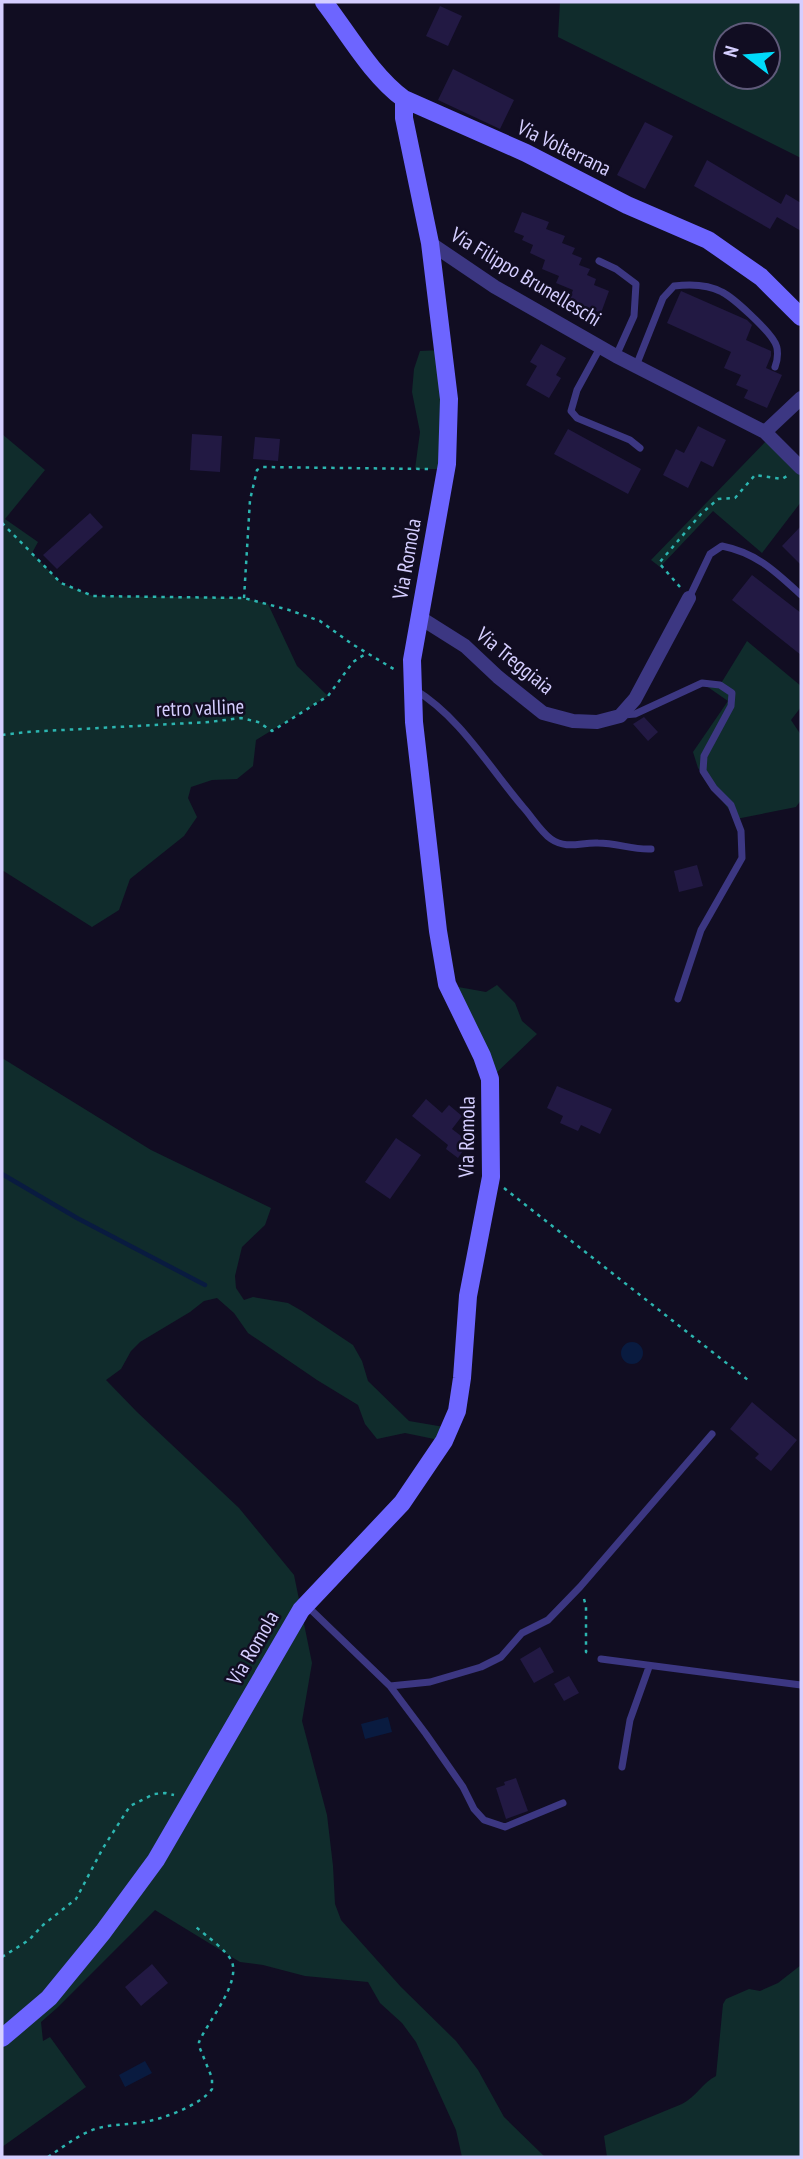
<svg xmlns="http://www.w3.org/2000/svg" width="803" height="2159" font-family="'PT Sans Narrow',sans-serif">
  <rect width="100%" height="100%" fill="#110d22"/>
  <path fill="#102c2c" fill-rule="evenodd" d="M560,2h241v156l-243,-121zM726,35h42v42h-42z
    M443,350l3,119h-31l5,-37 -8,-40 2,-23 6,-18z
    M2,434l43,36 -40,49 33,23 -6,11 29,30 32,13 151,2 24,6 29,62 31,30 -72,44 -3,26 -16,13 -25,1 -21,7 -3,11 9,19 -13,19 -54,43 -11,31 -27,17 -90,-57z
    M770,437l31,31v34l-39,51 -49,-42 -53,56 -9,-7z
    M747,641l54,45v21l-10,13 10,15v65l-5,7 -60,12 -38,-51 -5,-16 35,-51 -26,-18 18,2z
    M447,985l39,7 11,-7 18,18 7,18 15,13 -47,45z
    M2,1058l149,92 120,58 -6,17 -23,22 -7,29 1,12 8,12 9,-3 35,6 14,8 51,34 9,16 6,20 41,40 41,7 -6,13 -39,-8 -28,6 -12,-15 -7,-19 -41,-25 -69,-47 -14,-20 -17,-15 -13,3 -14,11 -50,30 -9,9 -10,18 -15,11 31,32 102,96 55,67 18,88 -10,58 25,94 6,51 2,38 6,16 60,67 55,54 22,29 26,47 41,40h-83l-6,-27 -40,-88 -14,-19 -22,-20 -12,-21 -63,-6 -42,-11 -23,-3 -85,-52 -98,98 -16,14 2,19 7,-4 36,50 -84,60z
    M801,1965v192h-194l-3,-21 78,-32c14,-7 21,-22 34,-28l7,-72 3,-5 23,-10 11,2 18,-8z"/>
  <path fill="#091b40" d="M621 1353a11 11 0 1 1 22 0a11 11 0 1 1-22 0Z
    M388,1717l4,15 -27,7 -4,-15z
    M145,2061l7,12 -27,14 -6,-12z"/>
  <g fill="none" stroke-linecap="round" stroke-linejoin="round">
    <path stroke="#091b40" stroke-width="4.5" d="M2,1174l75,44 128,67"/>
  </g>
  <path fill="#221943" d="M440,6l22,10 -14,30 -22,-10z
    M453,69l61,31 -14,29 -62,-29z
    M645,122l28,14 -28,53 -28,-14z
    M707,160l74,44 5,-10 15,9v28l-24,-14 -7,12 -76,-43z
    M522,212l27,10 -3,7 19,7 -3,7 13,5 -3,6 10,4 -3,7 11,4 -3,6 9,4 -2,6 15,6 -8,22 -32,-13 4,-10 -17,-7 3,-7 -17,-7 3,-9 -15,-7 3,-8 -11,-5 2,-4 -10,-4z
    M681,291l66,29 5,5 -6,15 25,11v5l-5,12 16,7 -15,33 -23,-10 4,-8 -12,-5 5,-10 -17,-7 7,-16 -64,-29z
    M541,344l25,14 -10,17 5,3 -12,20 -23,-13 11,-19 -7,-4z
    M698,426l28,14 -13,27 -12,-6 -13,27 -25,-13 13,-26 8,4z
    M568,429l73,40 -13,25 -74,-40z
    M192,434l30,2 -2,36 -30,-2z
    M255,437l25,2 -2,22 -25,-2z
    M90,513l13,14 -46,42 -14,-14z
    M801,526v39l-19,-19z
    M752,575l49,38v42l-69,-55z
    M644,717l14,15 -10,9 -15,-17z
    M697,865l6,21 -24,6 -5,-21z
    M557,1086l55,23 -12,25 -19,-9 -3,6 -18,-8 3,-7 -16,-8z
    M426,1099l16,14 7,-8 13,11 -10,13 17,13 -11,16 -12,-9 2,-4 -36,-29z
    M396,1138l25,17 -31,44 -25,-17z
    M752,1402l45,38 -26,31 -16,-13 4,-4 -29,-25z
    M540,1647l14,25 -20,11 -14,-24z
    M569,1676l10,17 -15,8 -10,-17z
    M516,1778l12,33 -22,8 -10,-31 9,-3 -1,-3z
    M152,1964l16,19 -27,23 -16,-19z"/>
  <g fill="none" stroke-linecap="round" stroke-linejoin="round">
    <path stroke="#2cb5b0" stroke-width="2.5" stroke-dasharray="3.5 5" stroke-linecap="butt" d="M2,523l59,60 32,13 151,2 45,12 31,11 32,23 45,27
      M680,587l-21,-24 42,-49 17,-15 17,-1 20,-23 27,4 5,-3
      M244,598l6,-98 7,-30 5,-3 166,2
      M2,735l24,-3 183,-10 32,-4 17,4 14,9 56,-35 25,-34 14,-9
      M504,1188l244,192
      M584,1599l2,7v46l5,3
      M2,1957l27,-17 14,-15 33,-26 27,-51 27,-42 24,-12 11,-1 9,2
      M48,2157c15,-10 30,-22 47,-28 16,-5 32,-4 49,-7 19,-3 57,-17 68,-33v-11l-13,-32v-4c9,-21 41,-57 33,-80 -4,-11 -27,-27 -36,-35"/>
    <path stroke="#3c3782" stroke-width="7" d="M599,261l17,8 20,15 -2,32 -18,40
      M601,346l-24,44 -6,21 6,7 53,22 10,8
      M636,366l27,-68 11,-12c16,-2 33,-2 48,6 12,6 45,37 52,49 5,7 4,18 1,26
      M689,598l21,-44 12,-8c35,7 54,26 79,49
      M414,689c47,29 74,77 109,118 9,10 18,25 28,32 16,11 30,3 47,4 19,0 35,7 53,6
      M624,715l11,-1 67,-31 18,2 12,8 -1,13 -27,50 -1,15 11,17 17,17 10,26 1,27 -41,72 -23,69
      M306,1605l84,81 40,-4 51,-15 20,-10 21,-24 26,-13 32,-33 132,-153
      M601,1659l200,26
      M390,1686l36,48 37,53 11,22 10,11 21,7 58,-24
      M622,1767l8,-47 19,-53"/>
    <path stroke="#3c3782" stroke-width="14" d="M430,243l65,44 121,69 149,76 36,36
      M765,432l36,-34
      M419,617l46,29 33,31 45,36 30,8 24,1 23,-6 15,-17 54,-101"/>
    <path stroke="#6d65ff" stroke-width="18" d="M324,2c24,31 48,74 80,97l122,54 101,52 81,35 53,37 40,40
      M2,2038l47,-40 54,-66 53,-72 145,-250 101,-107 42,-62 13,-30 5,-33 6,-82 23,-119 -1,-98 -8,-23 -35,-72 -9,-53 -24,-209 -2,-62 35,-196 2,-65 -19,-156 -26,-125v-19"/>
  </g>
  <g text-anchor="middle" stroke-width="5" stroke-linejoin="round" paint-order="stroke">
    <g font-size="21" fill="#d5ceff" stroke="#110d22">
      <text transform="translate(564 148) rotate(26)" y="7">Via Volterrana</text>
      <text transform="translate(526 277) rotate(31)" y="7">Via Filippo Brunelleschi</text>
      <text transform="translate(407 559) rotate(-80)" y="7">Via Romola</text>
      <text transform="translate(515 661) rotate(39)" y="7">Via Treggiaia</text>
      <text transform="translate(200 708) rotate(-2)" y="7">retro valline</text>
      <text transform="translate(467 1137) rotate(-89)" y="7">Via Romola</text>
      <text transform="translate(253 1648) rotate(-60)" y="7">Via Romola</text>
    </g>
  </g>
  <rect width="803" height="2159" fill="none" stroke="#d5ceff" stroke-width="7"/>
  <g transform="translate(747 56) rotate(286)"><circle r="33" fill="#110d22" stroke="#5f5a7a" stroke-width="2"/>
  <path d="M0-5L12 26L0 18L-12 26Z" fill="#00daf9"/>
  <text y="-10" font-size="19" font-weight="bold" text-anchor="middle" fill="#d5ceff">N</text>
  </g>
</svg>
